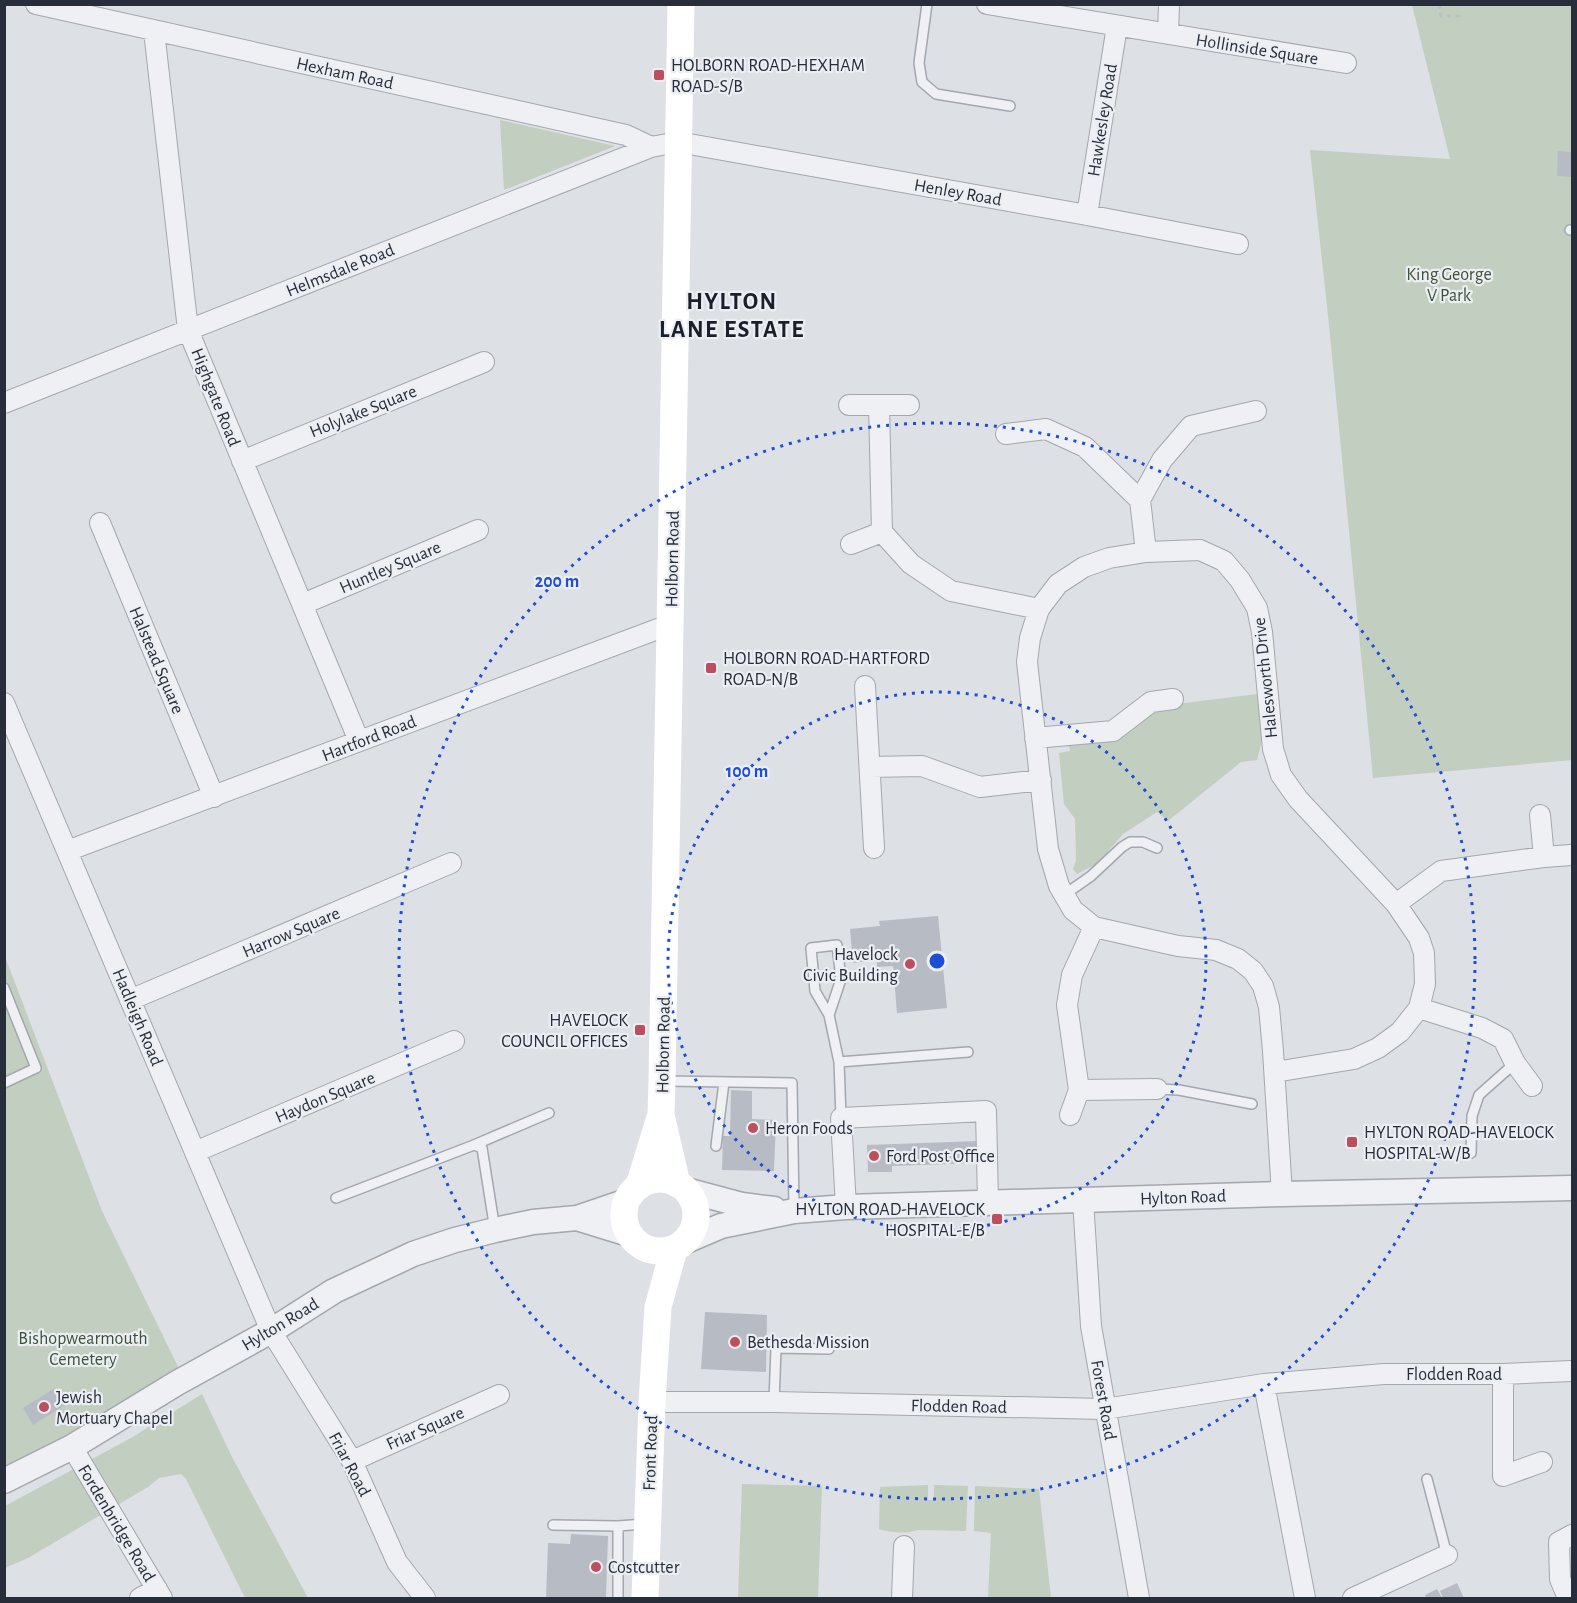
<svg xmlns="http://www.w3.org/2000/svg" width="1577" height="1603" font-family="'Alegreya Sans',sans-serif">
  <rect width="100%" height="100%" fill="#dde0e5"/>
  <path fill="#c2cebf" d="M1412,5h160v755l-199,18 -44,-453 -19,-175 140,9z
    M500,120l115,26 -111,44z
    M1257,694l5,46 -5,20 -16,2 -73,59 -11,-9 -34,22 -25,29 -21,11 -4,-5 3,-8 -1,-42 -11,-15 -5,-51 11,-2 -2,-10 93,-35z
    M4,954l98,257 82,168 -180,102z
    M202,1394l30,63 76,141h-63l-59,-119 -5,-5 -22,4 -11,9 -120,71 -23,10v-62l126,-68z
    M742,1484l80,2 -4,112h-80z
    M928,1485v15h6v-15l34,1 -2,45 -48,-1c-12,4 -27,3 -39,-1l1,-42z
    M975,1486l64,3 12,109h-63l3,-65 -17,-2z"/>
  <path fill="#b7bcc4" d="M1558,151l14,1v25l-15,-1z
    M938,916l9,92 -50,5 -4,-47 -16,1v-7l-24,3 -3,-34 30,-3 -1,-5z
    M731,1090l21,1v28l24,1 -2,51 -52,-1 1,-34h7z
    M978,1141l1,22 -87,3v6h-24l-1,-27z
    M705,1312l62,3 -1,57 -65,-3z
    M55,1388l10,17 -32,20 -10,-17z
    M571,1534l37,2 -2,62h-60l2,-55 22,1z
    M1457,1583l7,15h-21l-3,-7z
    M1437,1589l5,9h-16l-1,-3z"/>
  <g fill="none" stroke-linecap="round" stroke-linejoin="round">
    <g stroke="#a3a7ae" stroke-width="12">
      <path id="service" d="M927,4l-8,59 3,19 14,12 74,12
        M1570,230h2
        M1064,895l27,-19 31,-29 8,-5h13l14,6
        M4,988l32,80 -32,15
        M829,1015l-14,-24 -4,-43 26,-3 4,34 -12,36 10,47
        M665,1081l127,2 2,126
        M1157,1089l22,1 73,14
        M841,1118l-2,-56 129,-10
        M474,1145l75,-32
        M716,1146l8,-64
        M1471,1153l1,-37 7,-21 36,-32
        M336,1198l138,-53 8,3 13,82
        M774,1402l2,-54 53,1
        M1427,1479l20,76
        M553,1525l65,1
        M618,1598v-72l26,-2"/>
    </g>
    <g stroke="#a3a7ae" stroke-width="22">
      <path id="minor" d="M36,4l590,131 25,12
        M987,4l359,59
        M154,31l34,299 171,411
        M1168,34l1,-30
        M1087,215l30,-189
        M4,403l647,-256 27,-5 409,73 151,29
        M849,405h60
        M879,405l3,127 29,32 40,27 88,18
        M1006,434l40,-5 39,18 55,53
        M242,461l242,-99
        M100,523l114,274
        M851,544l31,-12
        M1146,552l-6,-52 22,-40 29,-34 65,-15
        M303,604l175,-74
        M865,686l9,162
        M4,703l267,628 81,130 45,101 28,36
        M1035,738l78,-7 38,-29 22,-3
        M870,767l52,-1 58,21 61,-7
        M1540,815l4,42
        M67,851l604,-227
        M1396,904l45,-33 103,-14 27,-2
        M130,1000l321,-137
        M1419,1008l63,20 21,11 12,24 17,23
        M1275,1072l79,-13 24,-11 22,-16 19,-24 6,-24 -1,-31 -5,-15 -23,-34 -98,-105 -17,-24 -8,-26 -11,-117 -5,-24 -17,-28 -16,-19 -24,-11 -54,2 -37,6 -25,9 -26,17 -19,25 -9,29 -3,24 21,187 11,37 14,24 21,17 84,19 38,4 22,9 15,12 10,15 6,21 4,44 9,143
        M1079,1090l78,-1
        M1070,1115l9,-25 -12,-85 5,-30 22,-48
        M195,1152l259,-111
        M1083,1200l8,126 48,272
        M846,1207l-5,-89 145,-7 2,91
        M1503,1374v102l39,-14
        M1264,1384l41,214
        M652,1402h122l331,7 159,-25 120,-10h119l69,-3
        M72,1447l90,151
        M352,1461l147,-66
        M140,1598l17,-9
        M902,1598l2,-52
        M1353,1598l94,-43
        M1568,1598l-8,-19 -1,-37 13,-7"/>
    </g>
    <g stroke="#a3a7ae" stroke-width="27">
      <path id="tertiary" d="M686,1190l56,15 32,4
        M577,1218l52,16
        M686,1241l35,-15 73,-15 52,-4 436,-13 290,-6
        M4,1481l68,-34 105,-64 94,-52 63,-40 79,-37 42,-14 40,-10 38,-8 44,-4 50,-17"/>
    </g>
    <path stroke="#bbbec3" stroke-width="3" stroke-dasharray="4.5 4.5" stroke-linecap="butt" d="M1439,4l2,12h22"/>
    <use href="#service" stroke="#eff0f4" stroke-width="9"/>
    <use href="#minor" stroke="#eff0f4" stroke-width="20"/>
    <use href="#tertiary" stroke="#eff0f4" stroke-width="24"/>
    <path stroke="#fff" stroke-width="27" d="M661,1115l16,69
      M624 1215a36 36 0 1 1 72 0a36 36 0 1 1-72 0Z
      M639,1186l22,-72 1,-33 19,-1077
      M645,1598l7,-196 6,-95 16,-58"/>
  </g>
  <g fill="none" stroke="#1d4ed8" stroke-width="3" stroke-dasharray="3 6">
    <circle cx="937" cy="961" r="269"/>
    <circle cx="937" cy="961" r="538"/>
  </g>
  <g fill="#bd4e5d" stroke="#ebeef3" stroke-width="2">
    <rect x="653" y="69" width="12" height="12" rx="3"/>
    <rect x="705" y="662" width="12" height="12" rx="3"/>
    <circle cx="910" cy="964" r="6"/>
    <rect x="634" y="1024" width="12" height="12" rx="3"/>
    <circle cx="753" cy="1128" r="6"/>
    <rect x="1346" y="1136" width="12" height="12" rx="3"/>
    <circle cx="874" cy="1156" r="6"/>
    <rect x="991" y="1213" width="12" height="12" rx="3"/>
    <circle cx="735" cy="1342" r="6"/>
    <circle cx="44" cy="1407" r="6"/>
    <circle cx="596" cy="1567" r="6"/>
  </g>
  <g text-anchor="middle" stroke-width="4.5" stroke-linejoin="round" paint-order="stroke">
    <g font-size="18" fill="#282e39" stroke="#ebeef3">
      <text transform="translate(1257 49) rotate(9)" y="6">Hollinside Square</text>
      <text transform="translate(345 73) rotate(12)" y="6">Hexham Road</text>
      <text transform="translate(1102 120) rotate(-81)" y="6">Hawkesley Road</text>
      <text transform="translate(958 192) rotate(10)" y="6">Henley Road</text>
      <text transform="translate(340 270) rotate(-22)" y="6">Helmsdale Road</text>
      <text transform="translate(216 397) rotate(68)" y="6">Highgate Road</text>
      <text transform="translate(363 411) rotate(-22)" y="6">Holylake Square</text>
      <text transform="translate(672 559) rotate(-89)" y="6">Holborn Road</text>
      <text transform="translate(390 567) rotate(-23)" y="6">Huntley Square</text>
      <text transform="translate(157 660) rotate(67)" y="6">Halstead Square</text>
      <text transform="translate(1265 678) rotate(-96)" y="6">Halesworth Drive</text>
      <text transform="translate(369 738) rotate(-21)" y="6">Hartford Road</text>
      <text transform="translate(291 932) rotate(-23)" y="6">Harrow Square</text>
      <text transform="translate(138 1017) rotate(67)" y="6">Hadleigh Road</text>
      <text transform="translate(663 1045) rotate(-89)" y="6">Holborn Road</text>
      <text transform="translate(325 1097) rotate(-23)" y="6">Haydon Square</text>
      <text transform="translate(1183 1197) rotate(-2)" y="6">Hylton Road</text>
      <text transform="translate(280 1324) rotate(-31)" y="6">Hylton Road</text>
      <text x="1454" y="1380">Flodden Road</text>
      <text transform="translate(1104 1400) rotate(80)" y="6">Forest Road</text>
      <text transform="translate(959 1406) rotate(1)" y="6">Flodden Road</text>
      <text transform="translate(425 1428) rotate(-24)" y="6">Friar Square</text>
      <text transform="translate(650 1453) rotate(-88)" y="6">Front Road</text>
      <text transform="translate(350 1464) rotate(62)" y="6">Friar Road</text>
      <text transform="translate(117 1523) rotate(59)" y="6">Fordenbridge Road</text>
    </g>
    <g font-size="18" fill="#282e39" stroke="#ebeef3" text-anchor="start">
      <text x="671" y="71">HOLBORN ROAD-HEXHAM<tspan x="671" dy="21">ROAD-S/B</tspan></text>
      <text x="723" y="664">HOLBORN ROAD-HARTFORD<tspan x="723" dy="21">ROAD-N/B</tspan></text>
      <text x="898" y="960" text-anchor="end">Havelock<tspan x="898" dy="21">Civic Building</tspan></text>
      <text x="628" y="1026" text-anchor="end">HAVELOCK<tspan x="628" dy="21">COUNCIL OFFICES</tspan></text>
      <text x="765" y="1134">Heron Foods</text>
      <text x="1364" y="1138">HYLTON ROAD-HAVELOCK<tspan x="1364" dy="21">HOSPITAL-W/B</tspan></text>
      <text x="886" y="1162">Ford Post Office</text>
      <text x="985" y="1215" text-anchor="end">HYLTON ROAD-HAVELOCK<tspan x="985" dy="21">HOSPITAL-E/B</tspan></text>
      <text x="747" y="1348">Bethesda Mission</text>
      <text x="56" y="1403">Jewish<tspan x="56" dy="21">Mortuary Chapel</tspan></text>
      <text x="608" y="1573">Costcutter</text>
    </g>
    <g font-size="18" fill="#3c5337" stroke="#ebeef3">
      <text x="1449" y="280">King George<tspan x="1449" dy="21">V Park</tspan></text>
      <text x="83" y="1344">Bishopwearmouth<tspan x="83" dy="21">Cemetery</tspan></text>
    </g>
    <g font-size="24" font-weight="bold" letter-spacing="1.5" fill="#1a1f2a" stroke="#ebeef3">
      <text x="732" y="309">HYLTON<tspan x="732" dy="28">LANE ESTATE</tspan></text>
    </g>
  </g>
  <circle cx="937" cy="961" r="9" fill="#1d4ed8" stroke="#ebeef3" stroke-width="3"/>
  <g font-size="18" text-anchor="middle" font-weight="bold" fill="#1d4ed8" stroke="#ebeef3" stroke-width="4.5" stroke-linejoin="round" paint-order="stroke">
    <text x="557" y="587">200 m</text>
    <text x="747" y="777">100 m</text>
  </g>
  <rect width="1577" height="1603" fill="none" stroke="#282e39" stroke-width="12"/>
</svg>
